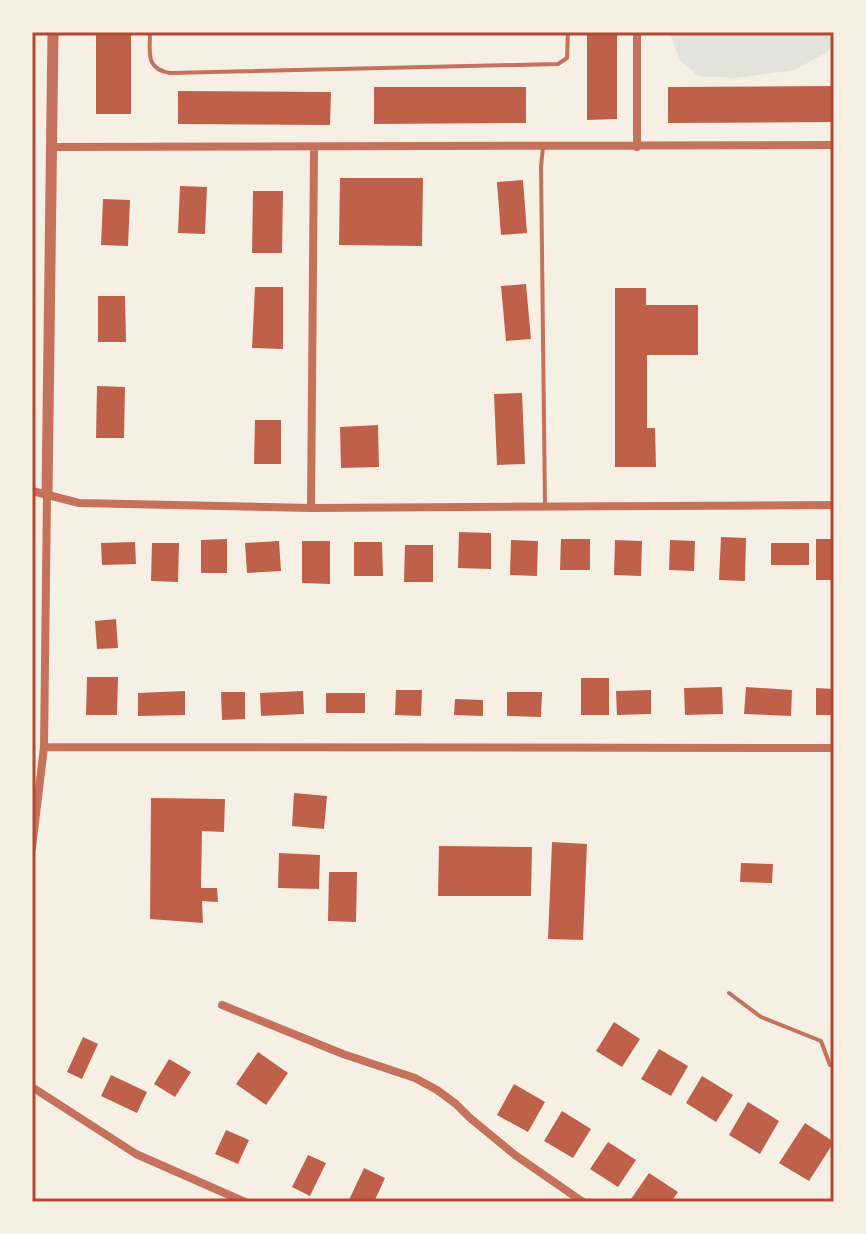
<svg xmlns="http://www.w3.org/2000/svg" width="866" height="1234" font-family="Bitter,serif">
  <rect width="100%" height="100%" fill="#f6efe4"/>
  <path fill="#e2e4dc" d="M669,32h165v16l-39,22 -59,8 -38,-2 -18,-16z"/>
  <path fill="#bf614a" d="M96,32h35v82h-35z
    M587,32h30v87l-30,1z
    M834,86v36l-166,1v-36z
    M374,87h152v36l-152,1z
    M178,91l153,1 -1,33 -152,-1z
    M340,178h83l-1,68 -83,-1z
    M523,180l4,53 -26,2 -4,-53z
    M180,186l27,1 -2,47 -27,-1z
    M253,191h30l-1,62h-30z
    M103,199l27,1 -2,46 -27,-1z
    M526,284l5,55 -25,2 -5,-55z
    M255,287h28v62l-31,-1z
    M615,288h31v17h52v50h-51v73h8l1,39h-41z
    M98,296h27l1,46h-28z
    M97,386l28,1 -1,51h-28z
    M522,393l3,71 -28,1 -3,-71z
    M255,420h26v44h-27z
    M378,425l1,42 -38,1 -1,-41z
    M459,532l32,1v36l-33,-1z
    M721,537l25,1 -1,43 -26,-1z
    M227,539v34h-26v-33z
    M561,539h29v31h-30z
    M816,539h18v41h-18z
    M511,540l27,1 -1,35 -27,-1z
    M615,540l27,1 -1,35 -27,-1z
    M670,540l25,1 -1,30 -25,-1z
    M279,541l2,30 -34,2 -2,-30z
    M302,541h28v43l-28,-1z
    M135,542l1,22 -34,1 -1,-22z
    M354,542h28l1,34h-29z
    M152,543h27l-1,39 -27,-1z
    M771,543h38v22h-38z
    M405,545h28v37h-29z
    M116,619l2,29 -21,1 -2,-28z
    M87,677h31l-1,38h-31z
    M581,678h28v37h-28z
    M722,687l1,27 -38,1 -1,-27z
    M746,687l46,3 -1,26 -47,-2z
    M816,688l18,1v26h-18z
    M396,690h26l-1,26 -26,-1z
    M651,690v24l-34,1 -1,-24z
    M185,691v24l-47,1v-23z
    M303,691l1,23 -43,2 -1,-23z
    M221,692h24v27l-23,1z
    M507,692h35l-1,25 -34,-1z
    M326,693h39v20h-39z
    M455,699l28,1v16l-29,-1z
    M294,793l33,3 -3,33 -32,-3z
    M151,798l74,1 -1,33 -22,-1 -1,57h16l1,14 -16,-1 1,22 -53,-4z
    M552,842l35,2 -4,96 -35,-1z
    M439,846l93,1 -1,49h-93z
    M279,853l41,2 -1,34 -41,-1z
    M741,863l32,1 -1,19 -32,-1z
    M329,872h28l-1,50 -28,-1z
    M614,1022l26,17 -18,28 -26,-16z
    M83,1037l15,7 -16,35 -15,-7z
    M659,1049l29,17 -17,30 -30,-17z
    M258,1052l30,21 -22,32 -30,-21z
    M169,1059l22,13 -16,25 -21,-13z
    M111,1075l36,17 -10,21 -36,-17z
    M702,1076l31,19 -17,27 -30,-19z
    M514,1084l31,18 -17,30 -31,-17z
    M748,1102l31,19 -19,33 -31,-19z
    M562,1111l29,18 -18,29 -29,-17z
    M805,1123l29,19 -25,39 -30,-18z
    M226,1130l23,10 -11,24 -23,-10z
    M608,1142l28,18 -18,27 -28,-18z
    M308,1155l18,8 -16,33 -18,-9z
    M364,1168l21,10 -11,24h-26z
    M649,1173l29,19 -7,10h-36l-4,-3z"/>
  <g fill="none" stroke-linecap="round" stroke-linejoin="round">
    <path stroke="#c5725c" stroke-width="4" d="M150,32c0,20 -5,37 20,41l388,-9 9,-6 1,-26
      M543,147l-2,20 4,339
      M729,993l32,24 60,24 9,24h4"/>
    <path stroke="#c5725c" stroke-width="8" d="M637,32v115
      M51,147l783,-2
      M32,491l47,12 232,5 523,-3
      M311,508l3,-361
      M44,747l790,1
      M32,848l12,-101 3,-252
      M222,1005l121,49 72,24 22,12 19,14 14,14 45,37 68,47
      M32,1087l104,67 109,48"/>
    <path stroke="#c5725c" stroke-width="11" d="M47,495l6,-463"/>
  </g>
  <rect width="866" height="1234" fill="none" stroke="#f6efe4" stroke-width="68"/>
  <rect x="34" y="34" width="798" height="1166" fill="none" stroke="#b5482f" stroke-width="3"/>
</svg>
